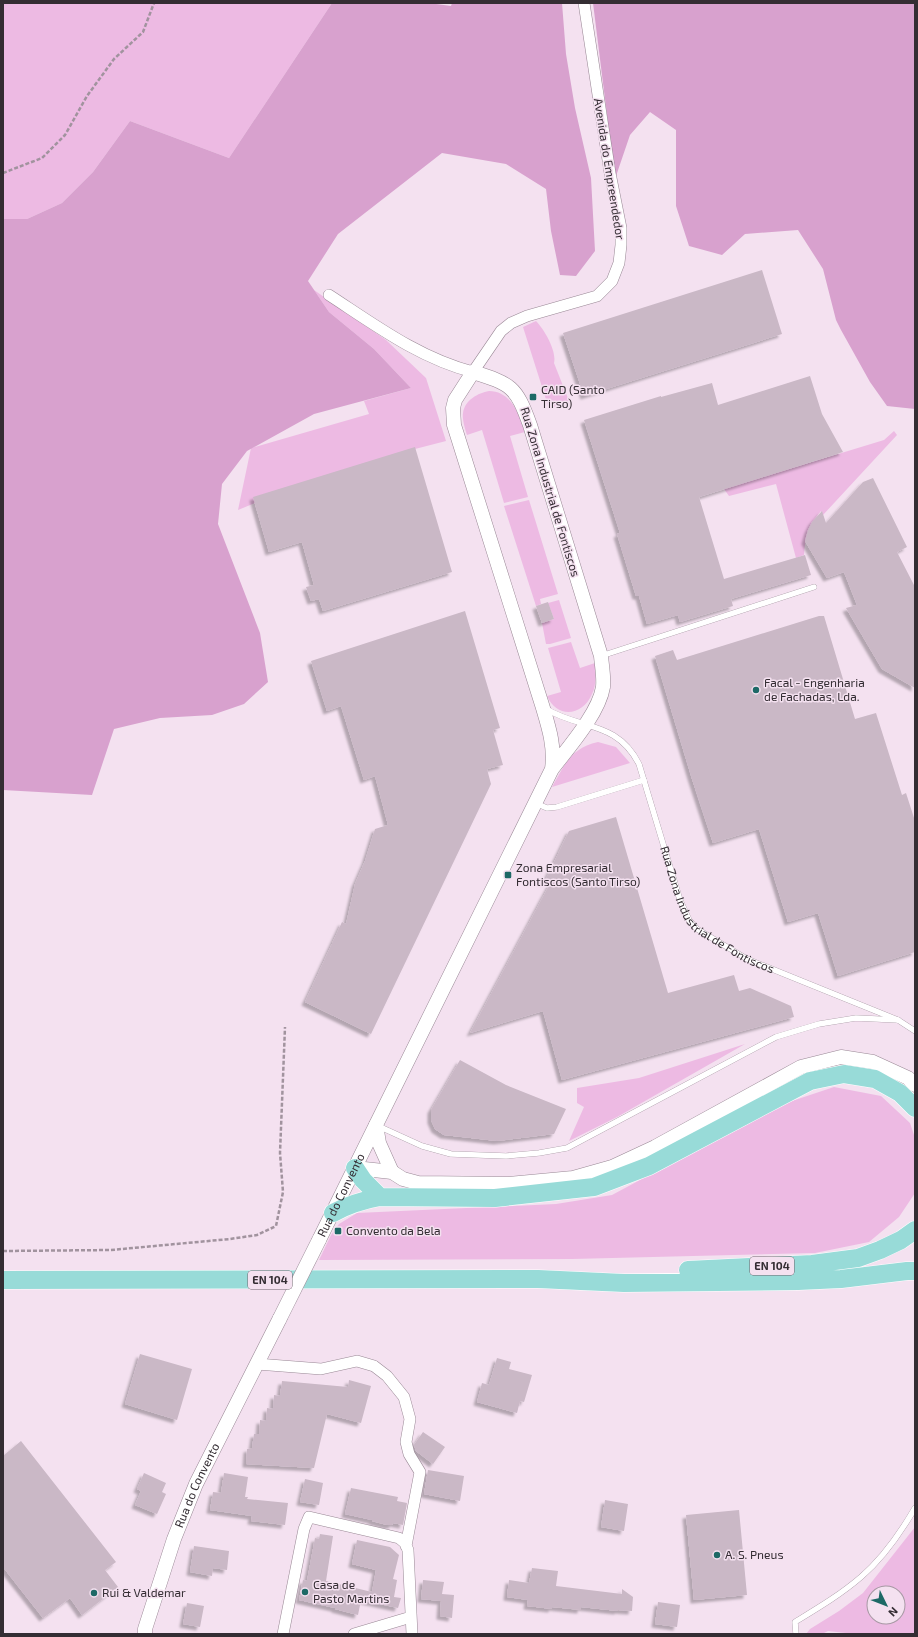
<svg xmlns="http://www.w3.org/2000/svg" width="918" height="1637" font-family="'Exo 2',sans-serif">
  <defs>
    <filter id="shadow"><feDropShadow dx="-3.5" dy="3.5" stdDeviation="1" flood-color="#0004"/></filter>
  </defs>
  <rect width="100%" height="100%" fill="#f4e1f0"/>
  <path fill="#edbae3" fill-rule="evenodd" d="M3,3h329l-103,155 -99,-37 -37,51 -31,31 -35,16h-24z
    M314,290l72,50 40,38 20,63 -31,8 -160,54 -17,7 13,-62 118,-34 -5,-13 47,-13 -37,-39 -45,-37z
    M536,321c8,8 21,30 18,42l15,38 -20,8 -26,-82z
    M489,391c22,0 30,23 36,41l-15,4 18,61 -24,6 -22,-73 -15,5c-2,-6 -5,-16 -4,-22 2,-13 15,-20 26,-22z
    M894,431l3,4 -74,80 -2,-4c-12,14 -16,26 -17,44l-8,3 -20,-74 -47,12 -5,-7 160,-49z
    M529,500l29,94 -18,5 1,5 -5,2 -32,-100z
    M559,600l12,38 -21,6h-4l-4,-21 12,-4 -6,-16z
    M571,642l9,26 15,-5c0,10 2,22 -3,31 -9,22 -35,25 -45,2l14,-4 -13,-44z
    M598,742l18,5 14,16 -78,24c13,-23 19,-39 46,-45z
    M745,1044l-128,73 -48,24 15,-34 -7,-4v-15l62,-10z
    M834,1087l47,9 29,27 5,15v55l-16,24 -30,25 -54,11 -243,6 -253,1 12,-25 8,-11 18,-11 199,-9 56,-9 168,-90z
    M915,1527v107h-60l-27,-3 -6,3h-16l4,-5 29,-18 24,-18zM874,1593h24v24h-24z"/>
  <path fill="#d8a1ce" d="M332,3h97l22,3 1,-3h110l4,51 9,54 16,70 4,73 -19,25 -16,-1 -9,-44 -5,-42 -40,-25 -64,-11 -104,81 -30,47 21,31 45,37 37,39 -97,26 -67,37 -25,33 -4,40 42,109 8,49 -24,22 -32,11 -52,3 -46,11 -22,66 -89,-5v-571h24l35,-16 31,-31 37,-51 99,37z
    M593,3h322v406l-28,-3 -17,-24 -29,-52 -5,-10 -13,-51 -25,-39 -53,4 -23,21 -33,-9 -13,-40v-76l-26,-18 -20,23 -15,44z"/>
  <path fill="#cab8c6" filter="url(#shadow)" d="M762,270l20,64 -198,62 -21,-63z
    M810,376l12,38 21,38 -144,45 25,82 81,-24 6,20 -80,24 2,7 -53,16 -2,-7 -31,9 -8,-28h-3l-19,-62 3,-1 -36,-113 77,-24v1l51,-14 6,22z
    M415,447l37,125 -129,39 -4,-12 -8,2 -5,-14 8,-2 -12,-43 -33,10 -16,-55z
    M873,478l34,69 -10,5 18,35v101l-33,-19 -36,-61 11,-3 -13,-33 -17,6 -22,-37 3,-11 4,-8 10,-11 4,12 37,-41z
    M548,602l6,17 -12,4 -6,-17z
    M465,611l35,117 -7,2 10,35 -16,4 4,15 -120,250 -66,-32 37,-80 4,2 9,-40 10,-23 10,-32 13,-4 -13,-49 -11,4 -23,-74 -14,5 -16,-50z
    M819,616h5l31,103 21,-6 26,82 4,-2 9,28v131l-77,24 -20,-63 -30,9 -29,-93 -46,14 -21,-64 -37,-123 18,-6 4,10z
    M616,817l52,176 66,-18 5,16 11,-3 41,18 3,11 -232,63 -19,-69 -73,22 82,-153 -8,3 25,-52z
    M460,1060l46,25 60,24 -12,25 -57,7 -53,-6 -9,-6 -4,-9v-10z
    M140,1354l52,15 -15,51 -52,-16z
    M497,1358l14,4 -2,7 23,6 -8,27 -4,-1 -3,12 -40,-11 5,-19 7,2z
    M349,1380l22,6 -10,37 -34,-9 -13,54 -68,-4 1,-15 5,-1 2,-14h5l1,-14 6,1 1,-13 6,1 1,-14 6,1 2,-15 66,6z
    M423,1432l22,15 -12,17 -17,-13 -2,-6z
    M21,1441l95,121 -11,8 13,17 -36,28 -12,-17 -27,20 -40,-51v-111z
    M428,1470l36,6 -4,25 -36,-7z
    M144,1473l22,10 -4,9 4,2 -9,20 -22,-9 6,-14 -4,-2z
    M224,1473l24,4 -3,20h3l-1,2 41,4 -3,22 -34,-4 1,-5 -42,-6 3,-18 8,1z
    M305,1479l18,4 -4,22 -19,-3z
    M351,1488l47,9 -1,4 10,2 -4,22 -10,-2 -1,2h-5l-15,-4v-1l-27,-6z
    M605,1500l23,4 -4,27 -23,-4z
    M739,1510l8,85 -53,5 -8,-85z
    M320,1534l13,2 -7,45 46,11 4,-22 -24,-6 5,-24 33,7 9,8 -6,24 4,1 -3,17 7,1 -3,10 -37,-8 -3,15 -23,-6v-1l-36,-8 4,-20 4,1 8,-43 4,1z
    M194,1546l35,5 -2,19 -14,-2 -1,8 -22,-4z
    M532,1568l26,3 -2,15 66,8v-5l11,8 -1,14 -14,-1v1l-37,-4v3l-29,-3v2l-25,-3 1,-6 -21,-3 2,-17 20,3z
    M423,1580l21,2 -2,12 12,1 -2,23 -12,-2 1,-15 -20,-2z
    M658,1602l22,3 -3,22 -22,-3z
    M187,1603l17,3 -4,21 -17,-3z"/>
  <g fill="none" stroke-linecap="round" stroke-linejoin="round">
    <g stroke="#998895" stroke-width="6">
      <g id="service">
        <path d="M601,656l213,-69"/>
        <path id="s1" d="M546,709c36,21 71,12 93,55l41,136 9,20 8,9 50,30 151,61 17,11"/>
        <path d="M535,803l12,5 10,-1 87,-27"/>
        <path d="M378,1126l44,20 29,8 55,2 33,-3 28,-5 209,-111 43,-13 37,-6 42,2"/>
        <path d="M796,1634l-1,-12c23,-14 45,-27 66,-45 21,-18 40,-45 54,-69"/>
      </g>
    </g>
    <g stroke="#998895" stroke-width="12">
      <path id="minor" d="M329,295c46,30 90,63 144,77l28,-41 10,-8 16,-7 70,-20 15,-15 7,-18 2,-18v-17l-11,-55 -26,-170
        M257,1364l64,5 36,-8 17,5 13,10 17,21 6,22 -4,23 3,12 11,18 -14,74
        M283,1634l21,-105 5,-12 90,21 6,5 3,7 4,84
        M354,1634l57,-17"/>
    </g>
    <g stroke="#998895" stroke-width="15">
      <g id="tertiary">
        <path d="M376,1125l3,18 13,29"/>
        <path d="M355,1168l37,4 11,7 15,4 90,1 65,-6 39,-11 43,-20 146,-80 40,-10 32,5 35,16 7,7"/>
        <path id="s2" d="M319,1240l233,-471c16,-21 47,-56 51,-82 1,-10 -1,-20 -2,-31l-71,-231c-14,-39 -19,-41 -57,-53l-18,28 -2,8 1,17 89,283c6,20 12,39 9,61"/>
        <path id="s3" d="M145,1634v-5l29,-90 22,-55 84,-166"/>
      </g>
    </g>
    <g stroke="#fff" stroke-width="19">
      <path id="primary" d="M355,1168l8,12 17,17
        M333,1213c15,-8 30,-13 47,-16l115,1 99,-11 55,-21 161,-85 34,-7 31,5 25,14 15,15
        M688,1270l124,-6 46,-6 22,-8 21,-10 14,-10
        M3,1280l535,-1 86,4 174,-2 43,-2 66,-8h8"/>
    </g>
    <path stroke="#a1939e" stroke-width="2.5" stroke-dasharray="4 2" stroke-linecap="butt" d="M3,173l39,-15 23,-23 22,-39 27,-37 29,-27 11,-29
      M3,1251l108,-1 119,-11 27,-4 19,-9 7,-34 -3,-39 5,-126"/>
    <use href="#service" stroke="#fff" stroke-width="5.5"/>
    <use href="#minor" stroke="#fff" stroke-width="11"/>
    <use href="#tertiary" stroke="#fff" stroke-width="14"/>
    <use href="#primary" stroke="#98dbd8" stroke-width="18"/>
    <g stroke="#998895" stroke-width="15" stroke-linecap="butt">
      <path id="tertiary-bridge" d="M280,1318l39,-78"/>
    </g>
    <use href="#tertiary-bridge" stroke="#fff" stroke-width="14"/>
  </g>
  <g fill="#1d6966" stroke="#f4e1f0" stroke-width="1.5">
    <rect x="529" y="393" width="8" height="8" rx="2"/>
    <circle cx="756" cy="690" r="4"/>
    <rect x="504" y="871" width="8" height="8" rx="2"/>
    <rect x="334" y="1227" width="8" height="8" rx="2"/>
    <circle cx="717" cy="1555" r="4"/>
    <circle cx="305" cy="1592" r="4"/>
    <circle cx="94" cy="1593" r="4"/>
  </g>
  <g text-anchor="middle" stroke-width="3" stroke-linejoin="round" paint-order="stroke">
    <g fill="#f4e1f0" stroke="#6e636c" stroke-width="1">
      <rect x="750" y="1257" width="44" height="18" rx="3"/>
      <rect x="248" y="1271" width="44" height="18" rx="3"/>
    </g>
    <g font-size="11" font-weight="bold" fill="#342d33">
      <text x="772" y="1270">EN 104</text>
      <text x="270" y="1284">EN 104</text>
    </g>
    <g font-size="12" fill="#342d33" stroke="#f4e1f0">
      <text transform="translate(609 169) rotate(81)" y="4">Avenida do Empreendedor</text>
      <text transform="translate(550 492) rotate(73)" y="4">Rua Zona Industrial de Fontiscos</text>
      <text dy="4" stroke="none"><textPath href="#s1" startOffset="286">Rua Zona Industrial de Fontiscos</textPath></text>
      <text dy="4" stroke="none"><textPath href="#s2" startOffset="50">Rua do Convento</textPath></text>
      <text dy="4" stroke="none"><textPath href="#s3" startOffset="158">Rua do Convento</textPath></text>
    </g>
    <g font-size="12" fill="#342d33" stroke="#f4e1f0" text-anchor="start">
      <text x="541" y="394">CAID (Santo<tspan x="541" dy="14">Tirso)</tspan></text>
      <text x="764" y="687">Facal - Engenharia<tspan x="764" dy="14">de Fachadas, Lda.</tspan></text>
      <text x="516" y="872">Zona Empresarial<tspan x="516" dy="14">Fontiscos (Santo Tirso)</tspan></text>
      <text x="346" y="1235">Convento da Bela</text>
      <text x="725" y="1559">A. S. Pneus</text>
      <text x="313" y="1589">Casa de<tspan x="313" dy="14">Pasto Martins</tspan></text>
      <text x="102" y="1597">Rui &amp; Valdemar</text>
    </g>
  </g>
  <rect width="918" height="1637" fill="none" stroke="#342d33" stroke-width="8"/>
  <g transform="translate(886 1605) rotate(133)"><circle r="19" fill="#f4e1f0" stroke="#a799a4"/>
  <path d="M0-3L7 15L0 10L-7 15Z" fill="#1d6966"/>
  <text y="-6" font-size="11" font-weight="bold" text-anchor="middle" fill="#342d33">N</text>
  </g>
</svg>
